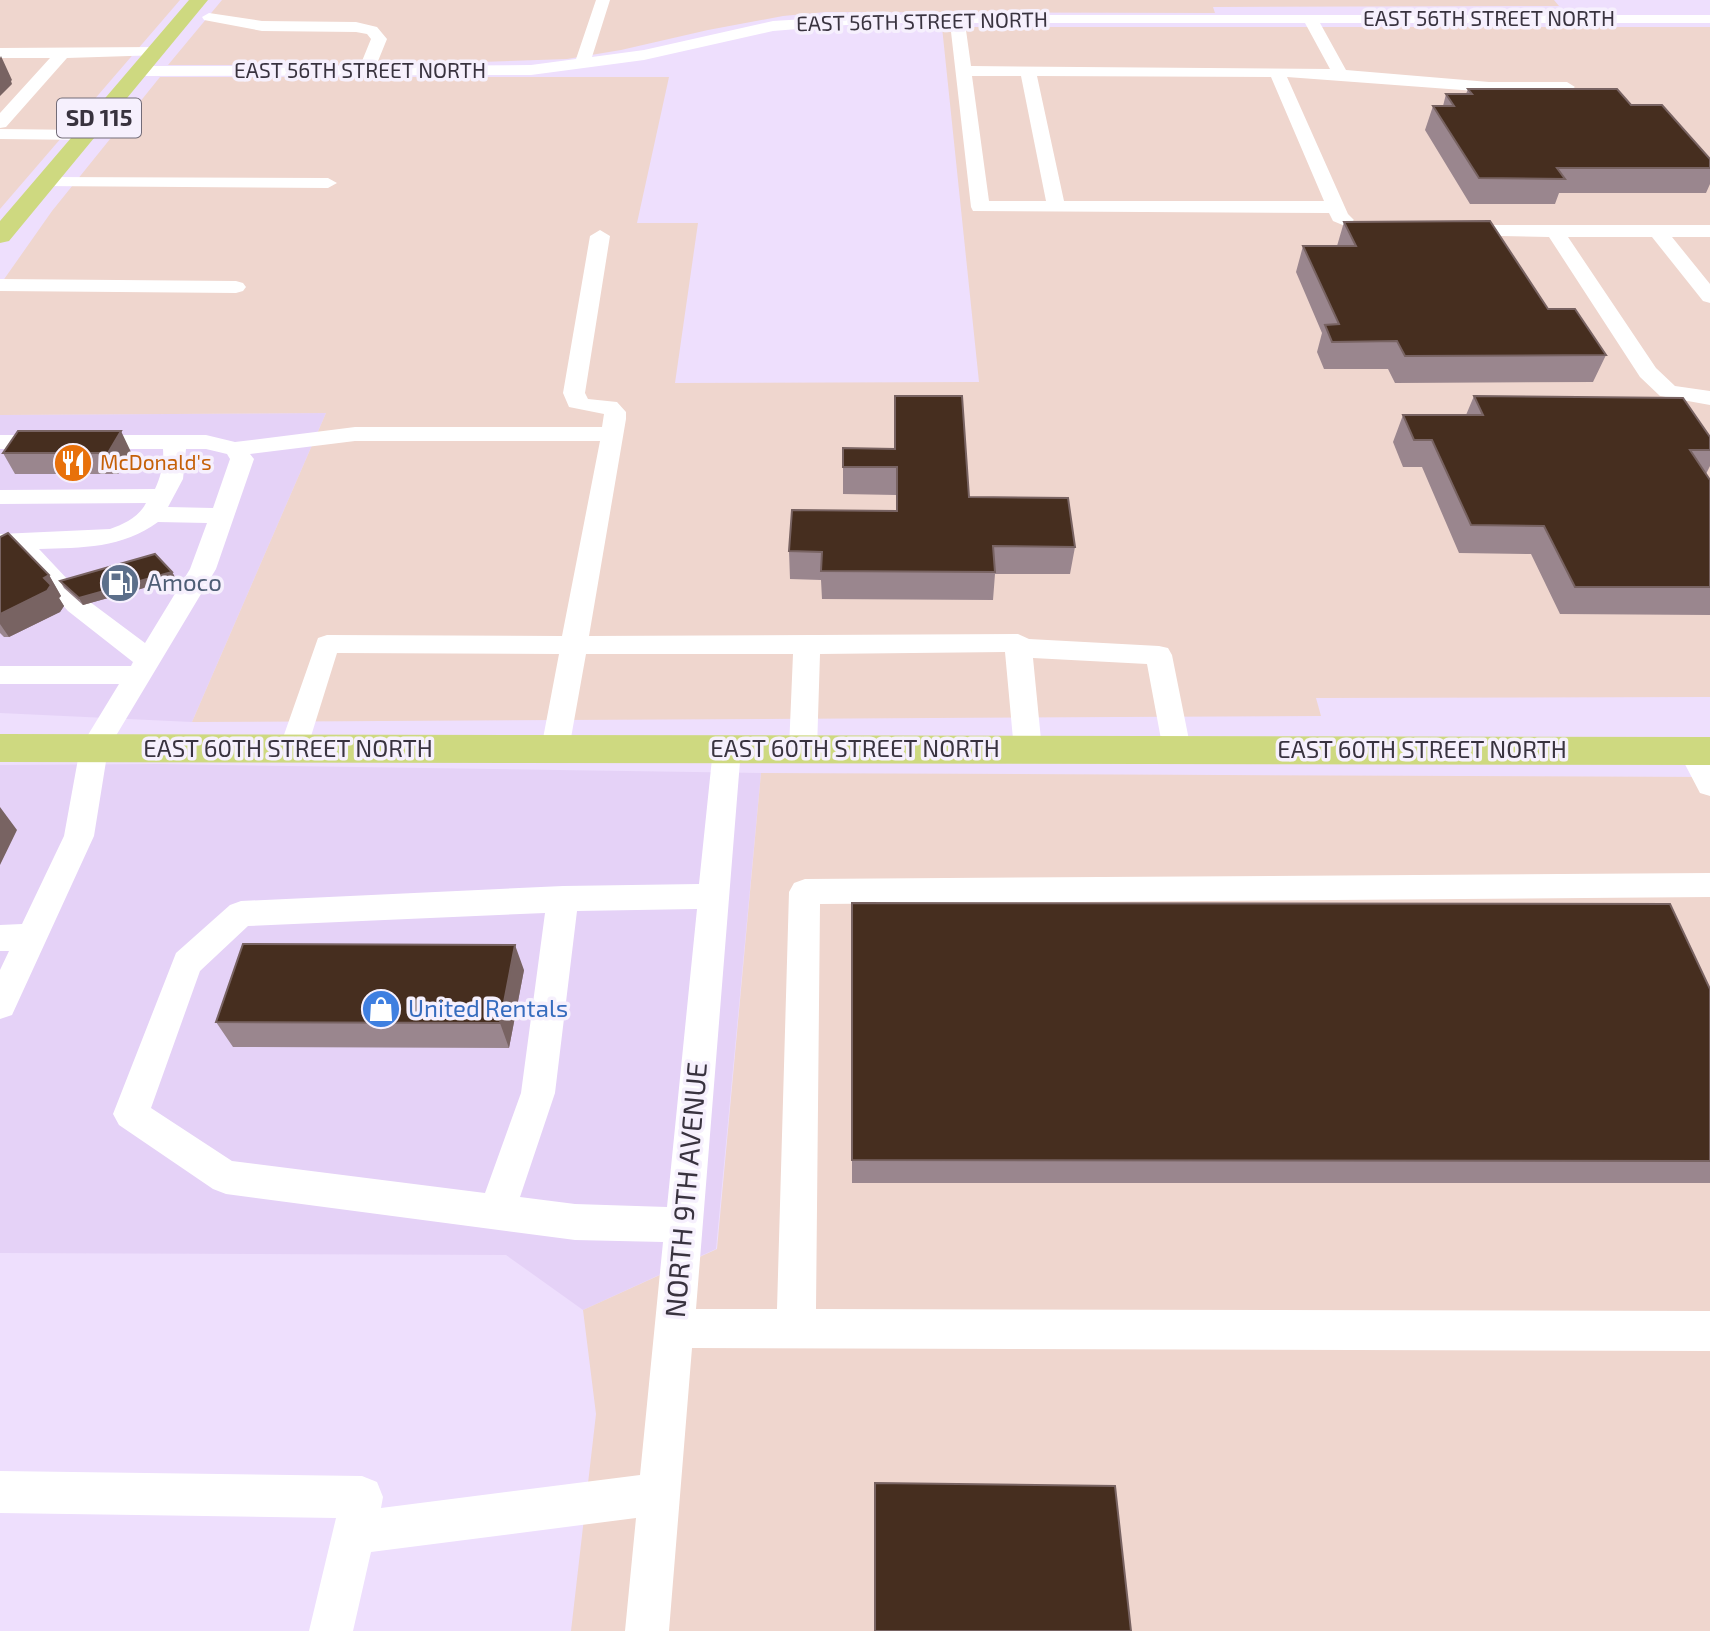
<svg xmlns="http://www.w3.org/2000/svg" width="1710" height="1631" font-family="'Exo 2',sans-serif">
  <rect width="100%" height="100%" fill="#eedffd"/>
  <path fill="#e5d2f7" d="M326,413l-134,309 -192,-9v-298z
    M159,764l602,9 -45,476 -133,61 -77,-55 -506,-2v-488z"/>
  <path fill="#efd6ce" d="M0,0h180l-180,209z
    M222,0h1332l5,6 -346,1 2,6 -389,-1 -43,4 -75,14 -87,20 -54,9 -179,6h-220z
    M942,27h768v670l-394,1 5,18 -1129,6 134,-309 -326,2v-130l52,-74 108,-134h509l-32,146h61l-23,160 304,-1z
    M761,773l949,4v854h-1139l25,-217 -13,-104 134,-61z"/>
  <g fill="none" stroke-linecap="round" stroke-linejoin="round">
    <path fill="#fff" fill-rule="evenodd" d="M596,0h14l-18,57 52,-7 129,-29 98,-6h839v8h-390l26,47 143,12h78l8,5 -8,5h-78l-202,-15 61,137 6,6 -9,6 -12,-5 -4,-8 -356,-2 -2,-4 -21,-184h-79l-98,8 -129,29 -113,15 -392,1 -8,-5 8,-5h221l11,-27 -4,-5 -11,-2 -94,-1 -58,-11 -2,-3 7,-4 53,8 94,1 21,5 10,12 -11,27 155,-1 45,-6zM965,23h340l25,46 -359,-3zM972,76h49l25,125h-57zM1037,76l234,1 53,124h-260z
      M155,47l6,2 2,3 -2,3 -94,3 -61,69 -6,1v-15l50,-55h-50v-10z
      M0,129l85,1 9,5 -9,5 -85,-1z
      M46,177l282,1 9,5 -9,5 -288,-2 -3,-4z
      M1458,225h252v12h-38l38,47v19l-7,-2 -51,-64h-84l88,131 19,18 35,5v14l-50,-9 -20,-19 -91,-140 -98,-2 -2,-4 2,-4z
      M600,230l10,6 -25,157 3,6 29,3 9,10v7l-37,217 429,-2 11,5 130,7 9,2 4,7 19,95 -4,7 -10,3 -10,-3 -4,-7 -16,-86 -114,-6 9,92 -4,7 -10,3 -10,-3 -4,-7 -9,-98 -185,2 -3,95 -4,7 -10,3 -10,-3 -4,-7 4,-95h-207l-17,95 -4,7 -10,3 -10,-3 -4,-7 18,-95 -222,-1 -30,96 -4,7 -10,3 -10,-3 -4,-7 39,-111 9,-3 235,1 38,-195h-245l-105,13 4,5 -38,110 -108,180 -14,87 -82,179 -12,4v-49l9,-19h-9v-26l22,-1 42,-88 16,-88 39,-64h-119v-18h131l2,-4 -65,-51 -56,-61h-12v-16l110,-5c14,-5 29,-12 36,-26l-146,1v-14l155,-1c6,-13 9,-26 8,-40h-163v-14h206l29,7 120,-15h247l2,-13 -35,-7 -6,-14 27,-157zM186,449h20l21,5 3,5 -17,49 -45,-1 15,-28zM158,522l49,1 -17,46 -45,74 -59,-44 -47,-50c43,-1 84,-1 119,-27z
      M0,279l236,2 7,2 3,4 -3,4 -7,2 -236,-2z
      M727,739l10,3 4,7 -45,560h81l12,-417 5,-9 11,-4 905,-6v24l-890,7 -4,405 894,2v40l-1018,-3 -23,283h-44l11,-113 -265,34 -18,79h-44l27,-113 -336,-5v-42l362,5 15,6 6,15 -2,11 259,-33 23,-233 -88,-2 -349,-46 -13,-5 -94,-64 -6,-11 63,-161 54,-48 11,-4 322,-15 136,-2 14,-135 4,-7zM697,909l-30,298 -92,-3 -55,-7 35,-104 22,-182zM545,913l-24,180 -36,100 -253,-32 -81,-53 49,-137 48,-45z
      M1692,741l10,3 8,14v38l-10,-3 -22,-42 4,-7z"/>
    <path fill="#ced980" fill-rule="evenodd" d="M189,0h19l-199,241 -9,2v-22z
      M0,734l1710,3v28l-1710,-3z"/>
  </g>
  <path fill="#9a868e" d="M1468,89l163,16 79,54v25l-4,9h-147l-4,11h-85l-45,-74 8,-24h10l3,-12h20z
    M1344,222l204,87 58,46 -13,27 -198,1 -7,-14h-64l-7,-17 5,-19 -26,-61 7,-26h34z
    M895,396l74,101 106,50 -5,27h-75l-2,26 -171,-1 -1,-19 -31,-1 -1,-28 107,-40v-16l-53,-1v-27l51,-18z
    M1474,396l236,41v29l-4,8 4,6v135l-150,-1 -29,-60 -72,-1 -37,-86h-19l-10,-25 10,-27h63z
    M131,452l-13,22h-103l-12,-21z
    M0,537l49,38 12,21 -2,2 5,8 -4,6 -51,25h-5l-4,-4z
    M172,572l4,7 -93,26 -19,-17 -4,-7z
    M852,903l858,86v194h-858z
    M524,970l-15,78 -276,-1 -17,-25z
    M875,1483l256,148h-256z"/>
  <path fill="#786362" d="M1,56l11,24 -1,1 1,3 -12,12v-38z
    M121,431l10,21 -13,22 -10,-21z
    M172,572l4,7 -93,26 -4,-7z
    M49,575l12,21 -2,2 5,8 -4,6 -51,25 -9,-13v-10l44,-36z
    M0,807l17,23 -17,35z
    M515,945l9,25 -15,78 -9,-25z"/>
  <path fill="#462e1f" stroke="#786362" stroke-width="2" d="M1468,89h149l14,16h31l48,54v9h-153l8,11 -86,-1 -46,-72h21l-8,-12h26z
    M1490,221l58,88h27l31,46 -201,1 -8,-15 -65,1 -7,-17 14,-1 -36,-78h53l-12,-24z
    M895,396h67l7,101 99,1 7,49 -82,-1 2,26 -174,-1 1,-19 -33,-1 3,-41 105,1v-44h-54v-19l52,1z
    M1474,396l209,2 27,39v13h-20l20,30v107h-135l-31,-61 -73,-1 -39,-85h-18l-11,-25h80z
    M18,431h103l-13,22h-105z
    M8,533l41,42 -5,3 7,7 -4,6 -47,23v-77z
    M155,554l17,18 -93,26 -19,-17z
    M852,903l818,1 40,85v172l-858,-1z
    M243,944l272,1 -15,78 -284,-1z
    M875,1483l240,3 16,145h-256z"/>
  <defs>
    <g id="restaurant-disc" transform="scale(2.0125)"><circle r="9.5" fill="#e8710a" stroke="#f6f0fd"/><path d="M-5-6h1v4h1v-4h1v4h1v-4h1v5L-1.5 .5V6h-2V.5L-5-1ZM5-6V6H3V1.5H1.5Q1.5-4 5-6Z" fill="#fff"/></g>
    <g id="fuel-disc" transform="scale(2.0125)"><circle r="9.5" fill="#5c6f8a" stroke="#f6f0fd"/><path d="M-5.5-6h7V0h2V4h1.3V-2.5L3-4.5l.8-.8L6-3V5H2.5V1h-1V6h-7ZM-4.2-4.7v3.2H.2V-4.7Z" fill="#fff"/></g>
    <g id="shop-disc" transform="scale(2.0125)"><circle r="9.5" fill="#3f7fe0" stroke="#f6f0fd"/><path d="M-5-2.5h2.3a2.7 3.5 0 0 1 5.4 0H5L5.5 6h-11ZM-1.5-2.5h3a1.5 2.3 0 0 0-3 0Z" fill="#fff"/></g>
  </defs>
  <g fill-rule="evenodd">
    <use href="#restaurant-disc" x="73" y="463"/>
    <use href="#fuel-disc" x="120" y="583"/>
    <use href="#shop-disc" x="381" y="1009"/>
  </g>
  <g text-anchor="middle" stroke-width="7" stroke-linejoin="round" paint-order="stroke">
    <g font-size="21" fill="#39333f" stroke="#f6f0fd">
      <text x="1489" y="26">EAST 56TH STREET NORTH</text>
      <text transform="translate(922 22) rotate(-1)" y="7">EAST 56TH STREET NORTH</text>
      <text x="360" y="78">EAST 56TH STREET NORTH</text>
    </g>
    <g font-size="21" fill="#c56008" stroke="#f6f0fd" text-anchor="start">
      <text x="100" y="470">McDonald's</text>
    </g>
    <rect fill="#f6f0fd" stroke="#726c78" stroke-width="2" x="57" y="98.5" width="84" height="39" rx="5"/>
    <g font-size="23" font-weight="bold" fill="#39333f">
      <text x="99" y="126">SD 115</text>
    </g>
    <g font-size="24" fill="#4e5e75" stroke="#f6f0fd" text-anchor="start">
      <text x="147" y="591">Amoco</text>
    </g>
    <g font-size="24" fill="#39333f" stroke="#f6f0fd">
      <text x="288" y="757">EAST 60TH STREET NORTH</text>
      <text x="855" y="757">EAST 60TH STREET NORTH</text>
      <text x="1422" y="758">EAST 60TH STREET NORTH</text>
    </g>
    <g font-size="24" fill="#366cbe" stroke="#f6f0fd" text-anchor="start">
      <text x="408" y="1017">United Rentals</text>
    </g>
    <g font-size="28" fill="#39333f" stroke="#f6f0fd">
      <text transform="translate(686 1190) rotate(-85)" y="10">NORTH 9TH AVENUE</text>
    </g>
  </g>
</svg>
